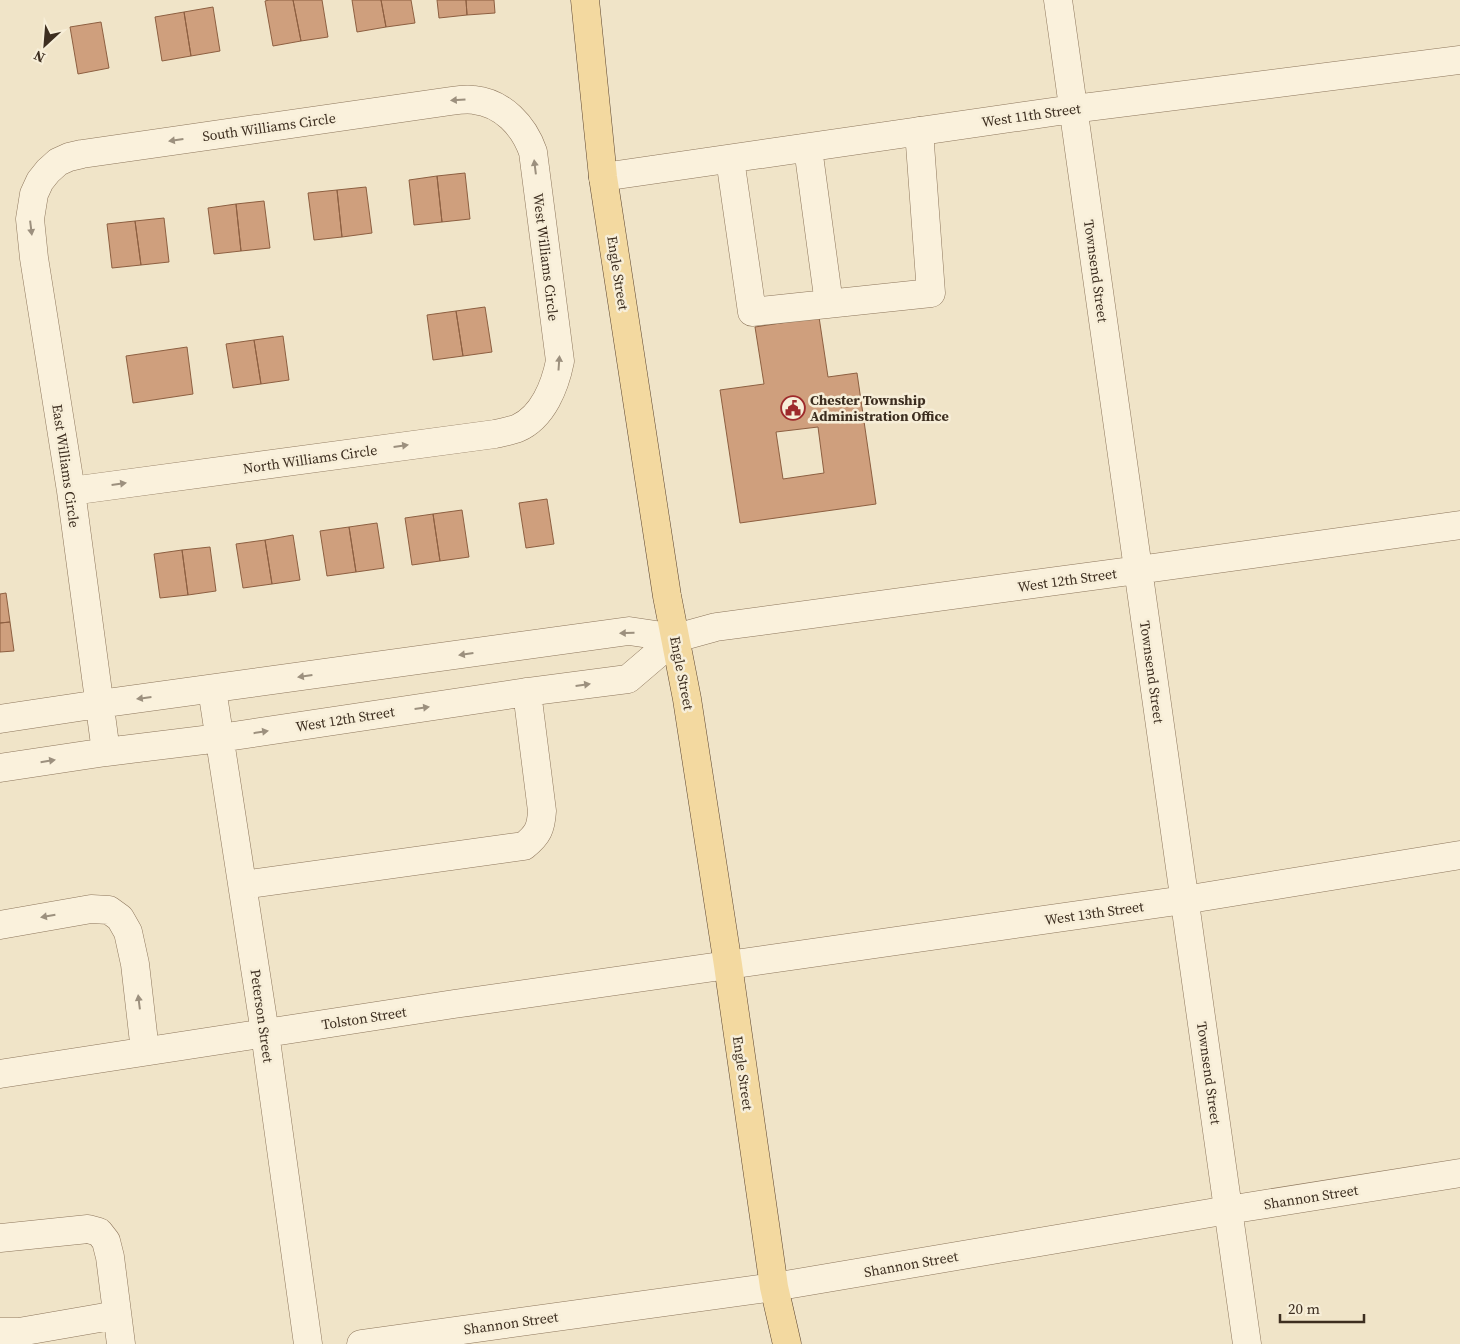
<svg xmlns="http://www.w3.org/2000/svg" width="1460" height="1344" font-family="'Source Serif 4',serif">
  <rect width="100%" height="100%" fill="#f0e4c8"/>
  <path fill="#cf9f7d" stroke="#8d5f41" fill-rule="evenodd" d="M269,0h24l8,41 -28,5 -8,-45z
    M293,0h29l6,37 -27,4z
    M352,0h29l5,27 -29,5z
    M381,0h30l4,23 -29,4z
    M437,0h29l1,15 -28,3z
    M466,0h28l1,13 -28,2z
    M213,7l7,44 -29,5 -7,-44z
    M184,12l7,44 -29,5 -7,-44z
    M101,22l8,46 -31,6 -8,-47z
    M465,173l5,46 -28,3 -5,-46z
    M437,176l5,46 -28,3 -5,-45z
    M366,187l6,46 -30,4 -5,-47z
    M337,190l5,47 -28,3 -6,-47z
    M264,201l6,47 -29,3 -5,-47z
    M236,204l5,47 -27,3 -6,-46z
    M164,218l5,44 -28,3 -6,-44z
    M135,221l6,44 -29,3 -5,-44z
    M485,307l7,45 -29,4 -7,-45z
    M456,311l7,45 -30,4 -6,-45z
    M819,317l9,60 29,-4 19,131 -136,19 -20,-133 44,-6 -9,-57zM818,427l6,46 -41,6 -7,-47z
    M283,336l6,44 -28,4 -7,-44z
    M254,340l7,44 -28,4 -7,-44z
    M187,347l6,47 -60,9 -7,-47z
    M547,499l7,45 -28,4 -7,-45z
    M462,510l7,47 -29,4 -7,-47z
    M433,514l7,47 -28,4 -7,-47z
    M377,523l7,45 -28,4 -7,-45z
    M349,527l7,45 -29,4 -7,-45z
    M293,535l7,45 -28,4 -7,-44z
    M265,540l7,44 -29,4 -7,-44z
    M210,547l6,44 -28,4 -6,-45z
    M182,550l6,45 -28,3 -6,-44z
    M6,593l4,29 -10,1v-29z
    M10,622l4,29 -14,1v-29z"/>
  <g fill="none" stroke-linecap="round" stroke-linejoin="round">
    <g stroke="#8d765c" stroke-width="29">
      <path id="minor" d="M1058,0l189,1344
        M808,148l21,156
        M730,159l22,153 179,-19 -12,-162
        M603,177l470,-68 387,-49
        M71,491l424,-57c8,-2 16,-3 23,-6 25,-11 37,-42 42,-67l-27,-209c-9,-26 -30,-49 -59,-52 -7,-1 -16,0 -23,1l-369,53 -13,3 -11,5 -10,9 -8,10 -6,13 -4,25 4,39 37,233 35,261
        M212,689l53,344 43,311
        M0,719l99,-15 530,-73 47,7 40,-11 422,-57 322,-45
        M0,768l106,-16 114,-14 307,-46 101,-13 48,-41
        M243,885l281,-39c14,-11 17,-18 18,-35l-15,-119
        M0,925l91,-16 18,1 11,8 8,14 7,32 10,87
        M0,1074l454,-70 730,-104 276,-45
        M0,1238l88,-9 11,3 7,9 4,16 11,87
        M0,1332h19l98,-17
        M361,1344l413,-57 454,-77 232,-37"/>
    </g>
    <g stroke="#5b4430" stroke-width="29">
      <path id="major" d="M585,0l18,177 64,419 20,103 41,266 46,322 13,57"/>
    </g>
    <use href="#minor" stroke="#faf1dc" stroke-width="28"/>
    <use href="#major" stroke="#f3d9a0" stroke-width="28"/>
  </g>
  <defs><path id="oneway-solid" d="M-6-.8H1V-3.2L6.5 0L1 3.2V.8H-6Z" transform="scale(1.25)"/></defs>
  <g fill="#9c907e">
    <use href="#oneway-solid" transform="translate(458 100) rotate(176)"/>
    <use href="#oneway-solid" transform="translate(176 140) rotate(172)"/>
    <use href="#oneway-solid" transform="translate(535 167) rotate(-97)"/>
    <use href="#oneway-solid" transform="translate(31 228) rotate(83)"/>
    <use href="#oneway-solid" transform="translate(559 363) rotate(-86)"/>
    <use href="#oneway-solid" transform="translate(401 446) rotate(-8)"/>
    <use href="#oneway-solid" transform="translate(119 484) rotate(-8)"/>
    <use href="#oneway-solid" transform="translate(627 633) rotate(179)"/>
    <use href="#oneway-solid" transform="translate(466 654) rotate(172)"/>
    <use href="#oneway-solid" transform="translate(305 676) rotate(172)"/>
    <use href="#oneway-solid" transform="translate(583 685) rotate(-8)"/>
    <use href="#oneway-solid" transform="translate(144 698) rotate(173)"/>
    <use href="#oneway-solid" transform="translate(422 708) rotate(-8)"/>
    <use href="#oneway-solid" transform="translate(261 732) rotate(-9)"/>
    <use href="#oneway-solid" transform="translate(48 761) rotate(-9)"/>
    <use href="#oneway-solid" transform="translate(48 916) rotate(170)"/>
    <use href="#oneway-solid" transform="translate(139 1002) rotate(-97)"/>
  </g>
  <defs>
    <g id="civic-ring" transform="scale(1.25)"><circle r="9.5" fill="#f7eed8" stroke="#9e2a2b" stroke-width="1.5"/><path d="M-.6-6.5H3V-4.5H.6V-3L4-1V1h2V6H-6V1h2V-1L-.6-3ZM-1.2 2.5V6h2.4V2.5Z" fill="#9e2a2b"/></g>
  </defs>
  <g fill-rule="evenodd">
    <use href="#civic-ring" x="793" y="408"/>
  </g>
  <g text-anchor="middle" stroke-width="5" stroke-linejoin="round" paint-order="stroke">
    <g font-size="14" fill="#3d2e20" stroke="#f7eed8">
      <text transform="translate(1031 115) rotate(-8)" y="5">West 11th Street</text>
      <text transform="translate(269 127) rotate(-8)" y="5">South Williams Circle</text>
      <text transform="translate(546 257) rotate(83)" y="5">West Williams Circle</text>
      <text transform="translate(1096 271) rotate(82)" y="5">Townsend Street</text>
      <text transform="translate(618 273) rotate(81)" y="5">Engle Street</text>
      <text transform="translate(310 459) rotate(-8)" y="5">North Williams Circle</text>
      <text transform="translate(66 466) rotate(82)" y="5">East Williams Circle</text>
      <text transform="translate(1067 580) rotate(-8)" y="5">West 12th Street</text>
      <text transform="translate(1152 672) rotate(82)" y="5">Townsend Street</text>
      <text transform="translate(682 673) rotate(79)" y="5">Engle Street</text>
      <text transform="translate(345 719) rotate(-9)" y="5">West 12th Street</text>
      <text transform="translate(1094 913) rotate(-8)" y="5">West 13th Street</text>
      <text transform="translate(262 1016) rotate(82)" y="5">Peterson Street</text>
      <text transform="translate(364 1018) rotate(-9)" y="5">Tolston Street</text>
      <text transform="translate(743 1073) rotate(82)" y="5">Engle Street</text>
      <text transform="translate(1209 1073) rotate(82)" y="5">Townsend Street</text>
      <text transform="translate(1311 1197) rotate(-9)" y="5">Shannon Street</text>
      <text transform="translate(911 1264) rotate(-10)" y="5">Shannon Street</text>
      <text transform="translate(511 1323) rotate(-8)" y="5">Shannon Street</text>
    </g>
    <g font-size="14" font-weight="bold" fill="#3d2e20" stroke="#f7eed8" text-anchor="start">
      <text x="810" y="405">Chester Township<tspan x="810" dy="16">Administration Office</tspan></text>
    </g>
  </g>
  <g transform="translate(45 45) rotate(206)" stroke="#f7eed8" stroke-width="4" paint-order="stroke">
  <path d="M0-4L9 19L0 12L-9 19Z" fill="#3d2e20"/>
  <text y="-8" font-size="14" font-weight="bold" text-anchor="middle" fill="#3d2e20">N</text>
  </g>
  <path d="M1280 1314v8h84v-8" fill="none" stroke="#3d2e20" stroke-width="2.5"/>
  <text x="1288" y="1314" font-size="15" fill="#3d2e20" stroke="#f7eed8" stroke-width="4" paint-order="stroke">20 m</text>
</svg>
